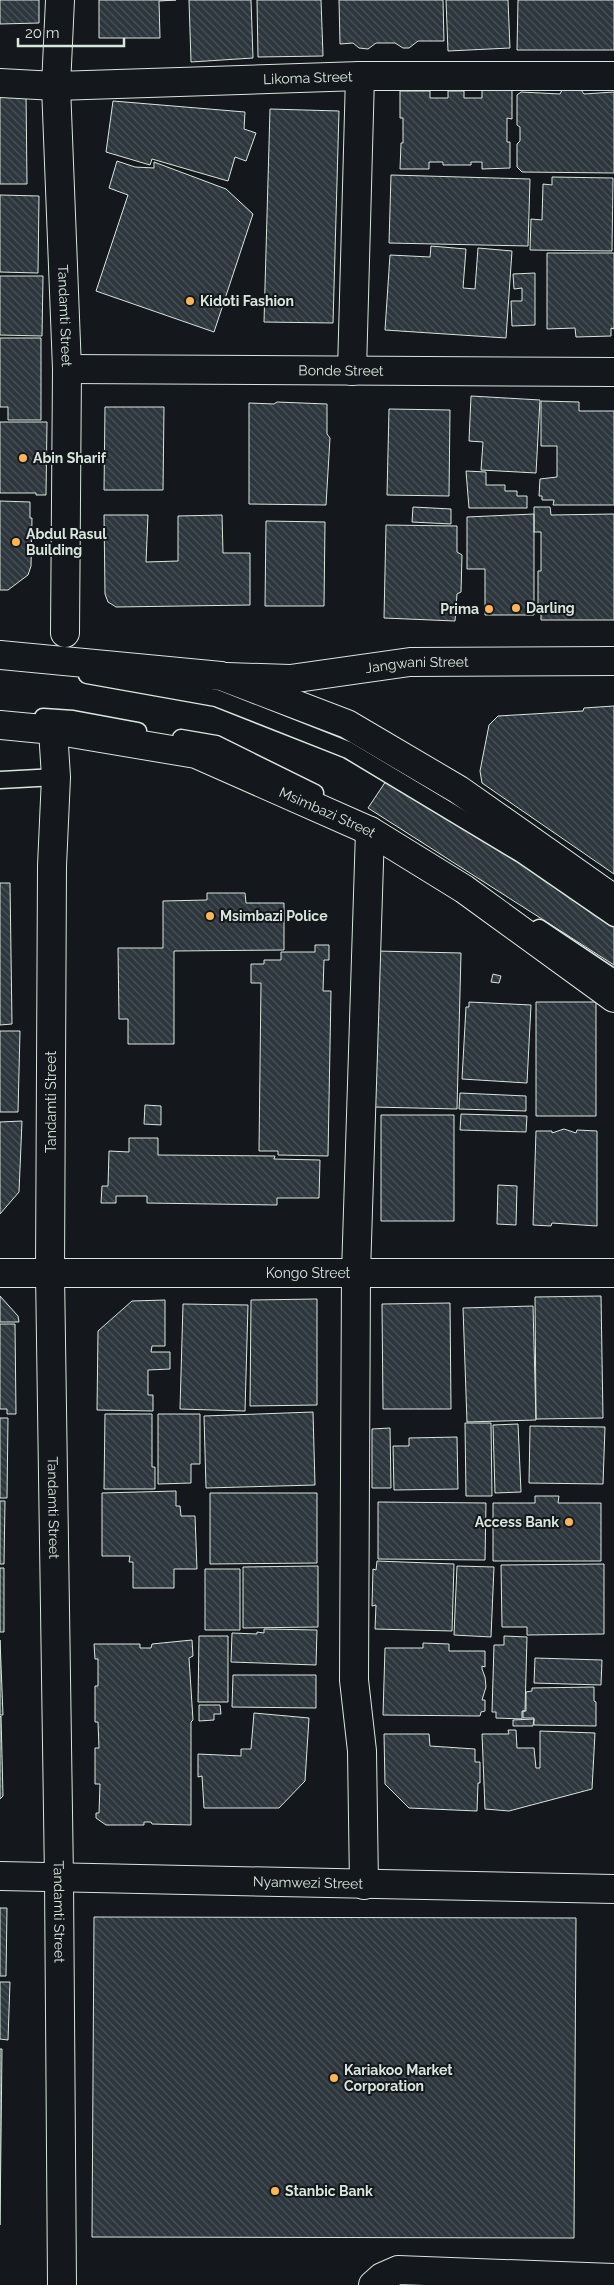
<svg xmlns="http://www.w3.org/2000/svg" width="614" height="2285" font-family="Raleway,sans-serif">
  <defs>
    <pattern id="building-back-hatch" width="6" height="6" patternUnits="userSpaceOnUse" patternTransform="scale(1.25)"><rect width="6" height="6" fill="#2c363c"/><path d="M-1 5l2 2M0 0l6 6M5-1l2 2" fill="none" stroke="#4a5358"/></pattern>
  </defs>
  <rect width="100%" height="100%" fill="#14181c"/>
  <path fill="url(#building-back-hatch)" stroke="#d8e6dc" d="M0,0h39v23l-39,1z
    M99,0h77l-17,1 1,37h-61z
    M189,0h62l2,58 -62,4z
    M257,0h64l2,56 -65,1z
    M339,0h104l1,41h-26l-9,7h-6l-8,-5h-19l-8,6 -9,-1 -6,-5 -13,1z
    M446,0h62l2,48 -62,3z
    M518,0h96v50h-97z
    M482,90h30v29l-5,-1v24h3v26l-28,1v-7h-11v3h-28v-3h-14v7h-29l1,-26h2v-25h-3v-27h30v7h18v-7h16v7h18z
    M562,90h19l3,4 30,-2v81l-92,-1 -5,-5v-23l3,-3v-14l-3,-2v-30l4,-3 39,2z
    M0,92h26l1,92h-27z
    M113,101l132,11 -1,17 12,4 -10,28 -11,-4 -7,24 -76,-22 -2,6 -44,-13z
    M270,109l69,2 -6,212 -69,-1z
    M117,161l18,6 19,1v-6l72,27 27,25 -39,118 -118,-41 32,-96 -19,-7z
    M391,175l139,4 -2,67 -139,-3z
    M552,177l61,1 -1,73 -82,-1 1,-31 11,1 1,-36 9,1z
    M0,195l39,1 -1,77 -38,-1z
    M431,246l35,3 -3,39 12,1 3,-41 34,3 -6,87 -121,-8 5,-75 40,2z
    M547,253h67v76l-3,-1v8l-35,1 -1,-9 -28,1z
    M535,273v52l-23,1 -1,-25h11v-13l-8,1 -1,-15z
    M0,276h43l-1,60 -42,-1z
    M0,338h41v82h-33v-13h-8z
    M471,396l69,4 -4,73 -55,-3 2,-28 -14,-1z
    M541,401l38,1v9h35v94h-61l1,-5h-12v-4h-3l1,-17 17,-2v-31h-16z
    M277,402l50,2v30l3,4 -4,67 -77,-1v-101l25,1z
    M105,407h59l-1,83h-59z
    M389,409l61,1 -1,86 -62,-1z
    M0,422h47l-1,73h-10v-2h-36z
    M466,471l20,1v13h19v6h12v5h10v12h-58z
    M0,501l30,1v16h2l-1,48 -3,9 -20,15h-8z
    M413,507l38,2v15l-39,-2z
    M534,507h16l1,8 63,-1v106h-73v-16h-3v-33h3v-39h-7z
    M534,514v101h-49v-46h-18v-52z
    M104,515h44l-2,47 32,-1v-45l44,-1 1,38h27v52l-134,2 -3,-2 -5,-3 -3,-8z
    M266,521l59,1 -1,84h-59z
    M386,525l71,1v26l5,3 -1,37 -4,2 -2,27 -71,-3z
    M614,706v168l-132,-91 -2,-12 9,-46 9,-9 85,-5 1,-3z
    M388,778l226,145v42l-246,-157z
    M0,883h10l2,141 -12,1z
    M207,893h38l1,10h38v47l-110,1v93h-46v-25h-9l-1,-71h45v-47l44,-1z
    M315,945h14v15h-5l-1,31h8l-3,165 -50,-1v-4h-19l2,-168h-10v-19h13v-4h17v-8h34z
    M377,951l84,2 -4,156 -84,-2z
    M493,974l8,2 -2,7 -8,-1z
    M469,1002l62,3 -4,78 -65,-4 4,-72h3z
    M536,1002h60v114h-60z
    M0,1031h20l-2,81h-18z
    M460,1093l66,3v15l-67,-2z
    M145,1105l16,1v19l-17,-1z
    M461,1114l66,2 -1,16 -66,-2z
    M381,1115h73v106h-73z
    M22,1121l-3,71 -19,22v-92z
    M564,1129l12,4 1,-3 20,1v95l-45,-3 -1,3 -18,-1 3,-94h16v2z
    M129,1138h29v17l117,1 -1,3 46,1 -1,38h-42v7l-130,-2v-7h-31v7h-15l1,-17h6l1,-35 20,1z
    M498,1185l19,1 -1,39 -19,-1z
    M0,1296l18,20 1,6h-19z
    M601,1296l2,122 -67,1 -1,-122z
    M317,1299v106l-67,1 1,-106z
    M165,1300v46h-13l-1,6h19v17l-22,1v25h5v16l-56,-1 1,-79 34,-30z
    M450,1303l1,106h-68l-1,-105z
    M183,1304l65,1 -3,106 -65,-2z
    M533,1306l3,114 -69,2 -4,-114z
    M0,1324h15l1,90h-9v-5h-7z
    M313,1412l2,73 -109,3 -2,-72z
    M105,1414h47v53h3v22h-51z
    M158,1414h42v50h-9v19l-33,1z
    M0,1418h8l-1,80h-7z
    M465,1423h26l1,73h-26z
    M518,1424l3,68 -26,1 -2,-68z
    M530,1426l75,1 -2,57 -74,-1z
    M390,1428l1,60h-19v-59z
    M457,1437l1,52 -64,1 -1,-44h16v-8z
    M176,1491v15h4l1,10h14l2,53h-23v19h-41v-26h-4l1,-6h-28v-63z
    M210,1493h107v70l-107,1z
    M535,1496h24l-1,7h43v58h-108v-58h42z
    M0,1501h5l-1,63h-4z
    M378,1502l108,1 -1,57 -107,-1z
    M377,1561l77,3 -2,67 -77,-2 1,-24 -4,1 1,-37 3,1z
    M604,1564v70l-77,1v-8h-25l-1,-62z
    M318,1566v61l-75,1v-61z
    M457,1566l37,1 -3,70 -37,-2z
    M0,1568h4v64h-4z
    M205,1569h35v61h-35z
    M264,1629l53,1 -1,35 -85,-3 1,-29 25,1v-2l7,1z
    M199,1636h29v66h-30z
    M504,1636l23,1 -2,74h-3v8l-26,-1v-6h-4l2,-67h10z
    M0,1640l3,75h-3z
    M192,1640l1,16 -4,2 4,62 -2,2v103l-39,-1 -1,-2h-7v3h-38l-10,-7v-5h3l1,-29h-5v-36h4l-1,-26h-3v-36h3v-27h-3l-1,-15h46v4h11l1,-4z
    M423,1643l26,1v7h36v16l-3,-1v3l3,8 1,10 -4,13h3v11l-4,1 -1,4 -97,-1 2,-67h38z
    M535,1658l67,2 -1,25 -67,-2z
    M233,1675h83v33l-84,-1z
    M594,1687v14l2,1v24l-62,-1v-7h-11v-7h3v-19l6,-1v-3z
    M199,1705h21l1,9h-7v6l-15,1z
    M254,1713l55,5 -4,63 -26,27h-75l-2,-32 -4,1v-23l43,2v-7h10z
    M1,1716l2,80 -3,3v-82z
    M534,1719l-1,7h-20v-6z
    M508,1730h8l1,18h17l2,20h4v-37l55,2 -3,56 -83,22 -24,-2 -3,-75h27z
    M384,1734h45l1,12 45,3v13h5v21h-2l-1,28 -68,-3 -24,-24z
    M0,1908h7l-1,68h-6z
    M94,1917l482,1 -2,320 -482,-1z
    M0,1982h10l-2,58 -8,-1z
    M0,2049h2l-2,176z"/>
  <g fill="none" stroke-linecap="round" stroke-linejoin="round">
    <g stroke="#d8e6dc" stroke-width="19">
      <path id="service" d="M87,675l129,23 132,52 173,104 93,64
        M43,717l30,2 65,12
        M181,738l35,6 99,49
        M0,780l56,-3
        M539,928l75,50"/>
    </g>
    <g stroke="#d8e6dc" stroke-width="30">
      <g id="minor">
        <path id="s1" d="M60,0l-4,86 11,283 -2,264"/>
        <path id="s2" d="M0,83l56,3 304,-10h254"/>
        <path id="s3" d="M67,369l547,3"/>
        <path d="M352,371l8,-295"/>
        <path id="s4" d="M227,677l63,2 120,-17 204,-1"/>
        <path id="s5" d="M53,730l3,47 -4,89 -2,407 9,606 3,406"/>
        <path id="s6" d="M0,1273h614"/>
        <path id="s7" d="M0,1876l614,13"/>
        <path d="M364,1885l-2,-134 -8,-71 2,-407 14,-442"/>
        <path d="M373,2285l9,-8 16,-7 216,8"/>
      </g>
    </g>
    <g stroke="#d8e6dc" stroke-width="30">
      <g id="tertiary">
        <path d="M0,655l221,21 126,48 112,66 155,109"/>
        <path id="s8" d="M0,725l53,5 143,24 174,77 94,58 150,109"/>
      </g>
    </g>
    <use href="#service" stroke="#14181c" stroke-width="16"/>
    <use href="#minor" stroke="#14181c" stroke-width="28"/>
    <use href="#tertiary" stroke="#14181c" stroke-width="28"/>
  </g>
  <g fill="#ffb74d" stroke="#14181c" stroke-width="2">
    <circle cx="190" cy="301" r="5"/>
    <circle cx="23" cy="458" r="5"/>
    <circle cx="16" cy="542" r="5"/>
    <circle cx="516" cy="608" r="5"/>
    <circle cx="489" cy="609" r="5"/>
    <circle cx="210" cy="916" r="5"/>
    <circle cx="569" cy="1522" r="5"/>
    <circle cx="334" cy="2078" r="5"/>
    <circle cx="275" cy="2191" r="5"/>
  </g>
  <g text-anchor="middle" stroke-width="4" stroke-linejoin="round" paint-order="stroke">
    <g font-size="14" fill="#d8e6dc" stroke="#14181c">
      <text dy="5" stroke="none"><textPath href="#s2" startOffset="308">Likoma Street</textPath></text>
      <text dy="5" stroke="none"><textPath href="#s1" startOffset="316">Tandamti Street</textPath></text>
      <text dy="5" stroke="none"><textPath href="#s3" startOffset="274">Bonde Street</textPath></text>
      <text dy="5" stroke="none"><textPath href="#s4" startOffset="191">Jangwani Street</textPath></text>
      <text dy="5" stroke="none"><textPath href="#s8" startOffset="342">Msimbazi Street</textPath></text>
      <text transform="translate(51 1102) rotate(-90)" y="5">Tandamti Street</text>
      <text dy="5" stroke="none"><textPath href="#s6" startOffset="308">Kongo Street</textPath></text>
      <text dy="5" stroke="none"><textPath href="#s5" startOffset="778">Tandamti Street</textPath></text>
      <text dy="5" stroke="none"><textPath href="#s7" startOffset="308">Nyamwezi Street</textPath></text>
      <text dy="5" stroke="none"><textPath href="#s5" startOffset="1182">Tandamti Street</textPath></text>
    </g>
    <g font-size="14" font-weight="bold" fill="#d8e6dc" stroke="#14181c" text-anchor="start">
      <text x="200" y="306">Kidoti Fashion</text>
      <text x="33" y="463">Abin Sharif</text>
      <text x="26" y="539">Abdul Rasul<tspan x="26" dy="16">Building</tspan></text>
      <text x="526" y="613">Darling</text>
      <text x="479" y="614" text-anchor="end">Prima</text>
      <text x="220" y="921">Msimbazi Police</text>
      <text x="559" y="1527" text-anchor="end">Access Bank</text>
      <text x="344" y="2075">Kariakoo Market<tspan x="344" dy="16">Corporation</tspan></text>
      <text x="285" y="2196">Stanbic Bank</text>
    </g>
  </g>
  <path d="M18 38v8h106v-8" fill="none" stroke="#d8e6dc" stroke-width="2.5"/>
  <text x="25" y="38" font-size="15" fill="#d8e6dc" stroke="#14181c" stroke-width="4" paint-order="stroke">20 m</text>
</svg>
